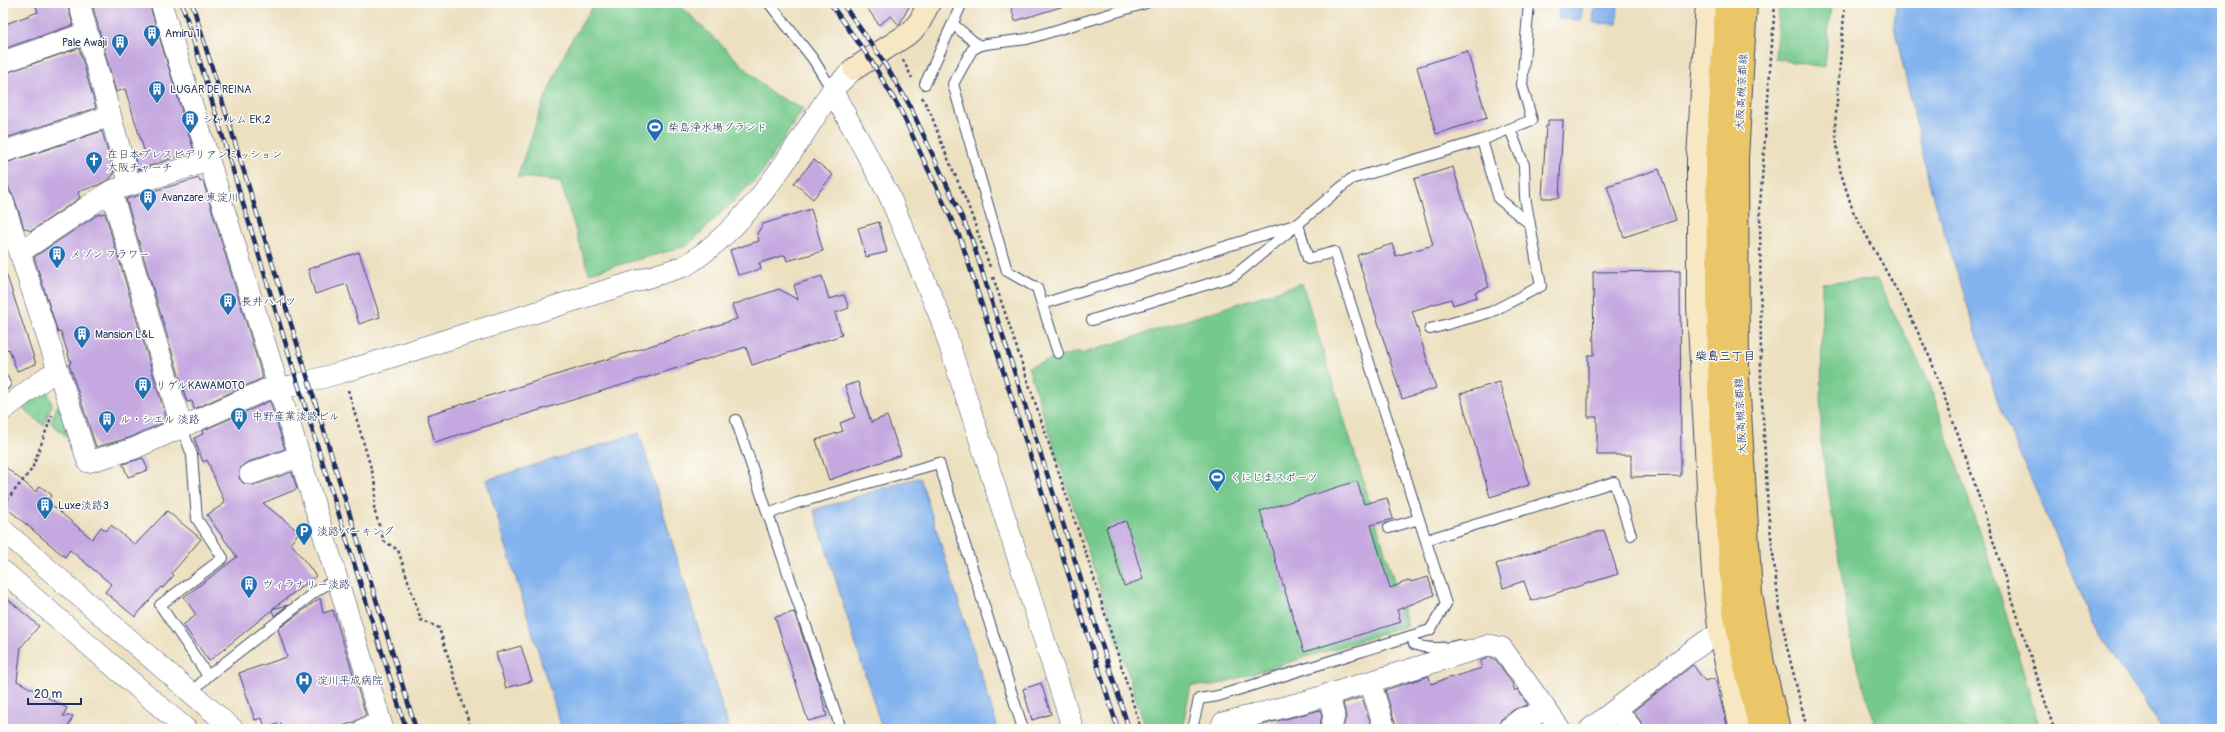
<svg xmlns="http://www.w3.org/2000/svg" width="2225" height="732" font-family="Pangolin,'Klee One',sans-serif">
  <rect width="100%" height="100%" fill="#fdfcf7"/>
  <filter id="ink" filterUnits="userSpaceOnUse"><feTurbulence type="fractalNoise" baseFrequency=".025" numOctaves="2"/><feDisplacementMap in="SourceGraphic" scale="8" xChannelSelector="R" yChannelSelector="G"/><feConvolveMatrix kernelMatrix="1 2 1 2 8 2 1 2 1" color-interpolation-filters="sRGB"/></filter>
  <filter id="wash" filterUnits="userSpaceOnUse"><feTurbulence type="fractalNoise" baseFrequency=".012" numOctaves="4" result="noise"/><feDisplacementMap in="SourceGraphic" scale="16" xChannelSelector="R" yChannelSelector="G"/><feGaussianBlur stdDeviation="0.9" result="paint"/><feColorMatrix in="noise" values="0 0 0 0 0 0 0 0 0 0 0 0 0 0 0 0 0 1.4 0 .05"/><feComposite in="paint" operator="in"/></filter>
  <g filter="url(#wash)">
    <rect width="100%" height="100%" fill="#ede0c0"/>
    <path fill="#74c98c" stroke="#487c75" d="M595,3h83l93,90 32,16 -43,66 -73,71 -98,27 -29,-92 -43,-4 26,-74 26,-59z
      M1779,3h52l-6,64 -50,-8z
      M1877,280l52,102 72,215 39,132h-164l-23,-78 -32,-210 1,-158z
      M1302,283l106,343 -196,60 -21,-1 -9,44h-36l-118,-362 52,-16 1,3z
      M45,385l7,19 -8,22 -25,-21z
      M60,405l15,39 -24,-21 6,-17z"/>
    <path fill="#83b3ee" stroke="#4f71a6" d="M1559,3h24l-2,17 -23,-1z
      M1595,3h23l-1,21 -24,-1z
      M1896,3h326v726h-60l-62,-92 -99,-226 -70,-221 -37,-164z
      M639,433l90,296h-167l-76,-249z
      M920,477l78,252h-116l-68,-219z"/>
    <g id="blocks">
      <path fill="#c5a8e0" d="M35,3h32l6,22 -70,24v-24l35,-13z
        M110,3h39l45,148 -56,19 -4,-14 11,-3 -20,-64 -9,3 -23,-84z
        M864,3h47l-12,22 -8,-9 -12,9z
        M1010,3h53l1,3 -49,15z
        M79,48l17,60 -93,31v-65z
        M1467,51l20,67 -51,16 -19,-67z
        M1548,120h15l-4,78h-17l4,-72h2z
        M102,131l12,43 -4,5 -12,6 -20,7 2,6 -49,33 -7,-3 -10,-31 -4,-6 -7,-21v-6z
        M814,160l19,15 -20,24 -19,-16z
        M1453,167l36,120 -14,5 2,5 -24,8 -2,-6 -39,12 24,77 -34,11 -45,-144 35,-11 4,12 37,-11 -19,-66z
        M1659,169l17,51 -52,17 -17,-51z
        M199,178l1,4 3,-1 60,197 -69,31 -2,-8 -5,1 -61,-203z
        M811,209l12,42 -36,10 -2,-6 -26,8 2,6 -23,6 -8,-25 29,-9 -2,-7 6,-10z
        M105,213l62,208 -38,17 -33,9 -27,-83 2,-1 -10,-31 -3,1 -24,-76 63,-42z
        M879,222l8,30 -21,5 -8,-29z
        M359,252l21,65 -21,7 -12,-40 -32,10 -7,-25z
        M1680,271l1,205 -50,1v-22h-34v-38h-9v-62h6l-1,-83z
        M6,273l30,91 -19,7 -8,-22 -6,2v-77z
        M822,276l7,23 15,-4 5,13 -14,5 7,22 -90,30 -6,-18 -311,95 -8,-27 310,-96 -5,-14 47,-16 19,11 -4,-15z
        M858,382l13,40 16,-6 14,39 -72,25 -13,-40 27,-9 -3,-8 15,-6 -10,-31z
        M1499,382l30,103 -39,12 -30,-103z
        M270,401l15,48 -39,14 -5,4 -2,11 4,5 11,2 38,-13 5,17 -34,14 36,29 -8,11 25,33 -44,33 16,-4 -14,11 -2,-6 -63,51 -26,-36 13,-10 -12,-18 53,-40 -30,-42 18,-12 -18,-43 -4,2 -9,-24 9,-4 -1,-3z
        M143,458l5,12 -20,7 -5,-13z
        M3,465l33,27 4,-6 12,9 -5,6 45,38 9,-12 5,4 5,-6 24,20 32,-34 34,28 -29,34 2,2 -11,13 -2,-1 -26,30 -30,-25 6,-8 -41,-34 -5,7 -62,-52z
        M1357,481l7,23 23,-6 6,21 -22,6 19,63 20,-8 1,2 17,-5 6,18 -37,15 4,12 -97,30 -44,-141z
        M1126,521l17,58 -19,7 -18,-59z
        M1604,530l14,44 -87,27 -7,-20 -21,7 -7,-24z
        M3,595l36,31 -18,21 -4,34 50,27 -4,8h10l-6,13h-64z
        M320,598l3,15 10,-3 33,105 -12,7 -20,7h-51l-2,-6 -16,5 -3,-10 -7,2 -16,-47 48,-16 -9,-28z
        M794,612l23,66 10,38 -19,5 -33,-104z
        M521,646l11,35 -26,7 -10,-35z
        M1490,657l6,3 16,23 3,8 2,-2 11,16 -13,4 -15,11 -4,9h-99l-12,-39 44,-14 2,8 31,-10 20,-6 -2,-7z
        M1693,665l12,16 10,-3 13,51h-84l-3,-7 -8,-11z
        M1041,683l10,31 -19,6 -9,-31z
        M1362,697l10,31 -29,1 3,-12 -3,-14z
        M1320,710l2,5 -3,14h-57v-4z"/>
    </g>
  </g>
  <g filter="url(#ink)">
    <use href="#blocks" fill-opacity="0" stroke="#3a4a6d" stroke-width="1"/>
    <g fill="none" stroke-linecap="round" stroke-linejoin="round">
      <g stroke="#3a4a6d" stroke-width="12">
        <path id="lane" d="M769,3l44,56 19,31
          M954,25l25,21 -7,4 -19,34 54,187 30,17 5,16
          M979,46l7,-2 41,-5 119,-36
          M925,84l37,-81
          M1482,140l17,59 31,25
          M1092,320l142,-44 64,-52 10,35 26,-7 112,352 -16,26 -212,66 -19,3 -7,30
          M1430,329l61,-17 50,-26 -16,-89 -1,-32 -14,-36
          M1058,353l-16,-49 256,-80 53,-45 131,-39 50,-20 -10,-35 7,-82
          M3,380l2,4 -2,2
          M736,420l105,309
          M182,428l10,27 5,64 26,39 -63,47 48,71
          M768,514l29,-11 142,-40 84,266
          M1389,528l30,-9
          M1426,540l188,-58 17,53
          M1412,636l2,8c11,5 34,5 45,1
          M200,684l8,-8 107,-84 11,-7 12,-3"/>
      </g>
      <g stroke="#3a4a6d" stroke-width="22">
        <path id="street" d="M79,3l51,182
          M161,3l222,726
          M3,62l84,-29
          M854,69l-22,21 57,105 52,124 132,410
          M3,152l107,-36
          M111,191l71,237
          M3,201l85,261 45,-13 132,-59 27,-4 51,-14 342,-106c65,-41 107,-113 147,-176
          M19,253l92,-62 98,-30
          M3,410l45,-34 9,-4
          M250,474l50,-18
          M3,530l230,199
          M3,571l183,158
          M1370,682l15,47
          M1328,694l6,21 -3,14
          M1617,710l15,19
          M364,729l17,-6
          M1220,729l3,-6 81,-21 186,-57 12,3 58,81
          M1508,729l14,-11 12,-2 9,-11
          M1590,729l99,-76 20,-14 11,-3"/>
      </g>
      <g stroke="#3a4a6d" stroke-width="24">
        <path id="secondary" d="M1707,3l-9,156v149l15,266 7,62 21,93
          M854,69l57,-37 9,-11 9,-18"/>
      </g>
      <g stroke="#3a4a6d" stroke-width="24">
        <path id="primary" d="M1726,3l-9,155 2,234 14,214 13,65 14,58
          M1746,3l-9,155 1,221 13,215 12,69 16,66"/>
      </g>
      <path stroke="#3a4a6d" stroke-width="2.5" stroke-dasharray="3 3" stroke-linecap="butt" d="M1775,3l-15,203 1,175 7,130 11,94 8,42 20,82
        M1845,3l-10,123 5,44 13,41 54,98 24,51 37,103 86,266
        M903,60l9,18
        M922,97l9,17 12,33 25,58 22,62
        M993,277l98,292 50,160
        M348,390l28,95 -2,24 10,32 14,9 23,70 18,8 32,101
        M3,505l29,-36 20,-54"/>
      <use href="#lane" stroke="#fff" stroke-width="10"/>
      <use href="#street" stroke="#fff" stroke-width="21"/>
      <use href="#secondary" stroke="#f7e8c3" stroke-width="22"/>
      <use href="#primary" stroke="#ebc669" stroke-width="22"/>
      <g stroke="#1b2f5e" stroke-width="4.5">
        <path id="rail" d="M182,3l116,381 108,345
          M192,3l224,726
          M830,3l40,56 30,50 61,131 157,489
          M842,3l36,50 31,51 62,133 158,492"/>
      </g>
      <use href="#rail" stroke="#fdfcf7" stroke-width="3" stroke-dasharray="9" stroke-linecap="butt"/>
    </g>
  </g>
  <defs>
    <g id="building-pin" transform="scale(0.9)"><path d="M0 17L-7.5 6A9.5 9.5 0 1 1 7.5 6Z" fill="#1f6fb2" stroke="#fdfcf7"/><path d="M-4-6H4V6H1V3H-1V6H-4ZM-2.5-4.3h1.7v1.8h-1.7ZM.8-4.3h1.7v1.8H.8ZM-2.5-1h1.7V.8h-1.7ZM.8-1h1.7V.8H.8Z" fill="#fff"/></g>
    <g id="stadium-pin" transform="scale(0.9)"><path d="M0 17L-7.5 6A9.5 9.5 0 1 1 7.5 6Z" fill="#1f6fb2" stroke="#fdfcf7"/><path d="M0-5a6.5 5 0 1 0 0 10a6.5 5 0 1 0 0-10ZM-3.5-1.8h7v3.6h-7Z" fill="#fff"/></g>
    <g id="church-pin" transform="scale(0.9)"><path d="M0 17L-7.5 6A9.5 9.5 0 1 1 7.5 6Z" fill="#1f6fb2" stroke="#fdfcf7"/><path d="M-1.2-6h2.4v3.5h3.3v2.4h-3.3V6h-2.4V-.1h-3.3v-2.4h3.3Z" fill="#fff"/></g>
    <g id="parking-pin" transform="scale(0.9)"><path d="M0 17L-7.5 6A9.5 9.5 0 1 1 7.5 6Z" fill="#1f6fb2" stroke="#fdfcf7"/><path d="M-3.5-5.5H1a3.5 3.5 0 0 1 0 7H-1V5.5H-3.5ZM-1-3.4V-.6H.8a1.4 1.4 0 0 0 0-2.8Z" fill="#fff"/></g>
    <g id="hospital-pin" transform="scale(0.9)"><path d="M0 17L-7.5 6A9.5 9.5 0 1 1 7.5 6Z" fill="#1f6fb2" stroke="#fdfcf7"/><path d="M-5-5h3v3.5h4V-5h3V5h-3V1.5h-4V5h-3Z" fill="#fff"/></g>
  </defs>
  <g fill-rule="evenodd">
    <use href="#building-pin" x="152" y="33"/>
    <use href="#building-pin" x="120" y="42"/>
    <use href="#building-pin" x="157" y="89"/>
    <use href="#building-pin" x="190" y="119"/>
    <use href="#stadium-pin" x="655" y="127"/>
    <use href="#church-pin" x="94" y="160"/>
    <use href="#building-pin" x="148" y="197"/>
    <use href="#building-pin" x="57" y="254"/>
    <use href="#building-pin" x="228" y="301"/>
    <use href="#building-pin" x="82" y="334"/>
    <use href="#building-pin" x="143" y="385"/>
    <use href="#building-pin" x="239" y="416"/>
    <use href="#building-pin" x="107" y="419"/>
    <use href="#stadium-pin" x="1217" y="477"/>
    <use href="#building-pin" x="45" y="505"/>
    <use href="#parking-pin" x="304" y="531"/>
    <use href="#building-pin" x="249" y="584"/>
    <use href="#hospital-pin" x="304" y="680"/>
  </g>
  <g text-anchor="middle" stroke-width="3" stroke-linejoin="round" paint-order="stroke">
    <g font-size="11" fill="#1b2f5e" stroke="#fdfcf7" text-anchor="start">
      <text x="165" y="37">Amiru 1</text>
      <text x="107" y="46" text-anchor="end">Pale Awaji</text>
      <text x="170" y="93">LUGAR DE REINA</text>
      <text x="203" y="123">シャルム EK,2</text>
      <text x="668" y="131">柴島浄水場グランド</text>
      <text x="107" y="158">在日本プレスビデリアンミッション<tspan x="107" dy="13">大阪チャーチ</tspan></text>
      <text x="161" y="201">Avanzare 東淀川</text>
      <text x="70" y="258">メゾン フラワー</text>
      <text x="241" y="305">長井ハイツ</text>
      <text x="95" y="338">Mansion L&amp;L</text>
      <text x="156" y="389">リゲルKAWAMOTO</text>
      <text x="252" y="420">中野産業淡路ビル</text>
      <text x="120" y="423">ル・シエル 淡路</text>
      <text x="1230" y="481">くにじまスポーツ</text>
      <text x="58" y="509">Luxe淡路3</text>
      <text x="317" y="535">淡路パーキング</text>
      <text x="262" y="588">ヴィラナリー淡路</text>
      <text x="317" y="684">淀川平成病院</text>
    </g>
    <g font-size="11" fill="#1b2f5e" stroke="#fdfcf7">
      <text transform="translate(1741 92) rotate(-87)" y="4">大阪高槻京都線</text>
      <text transform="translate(1740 416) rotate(-93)" y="4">大阪高槻京都線</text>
    </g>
    <g font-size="12" font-weight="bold" fill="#1b2f5e" stroke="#fdfcf7">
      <text x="1725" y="360">柴島三丁目</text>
    </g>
  </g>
  <rect width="2225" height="732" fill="none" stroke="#fdfcf7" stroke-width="16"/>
  <path d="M28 698v6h53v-6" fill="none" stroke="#1b2f5e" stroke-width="2"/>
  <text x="34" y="698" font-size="12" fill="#1b2f5e" stroke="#fdfcf7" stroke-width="3" paint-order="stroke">20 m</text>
</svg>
